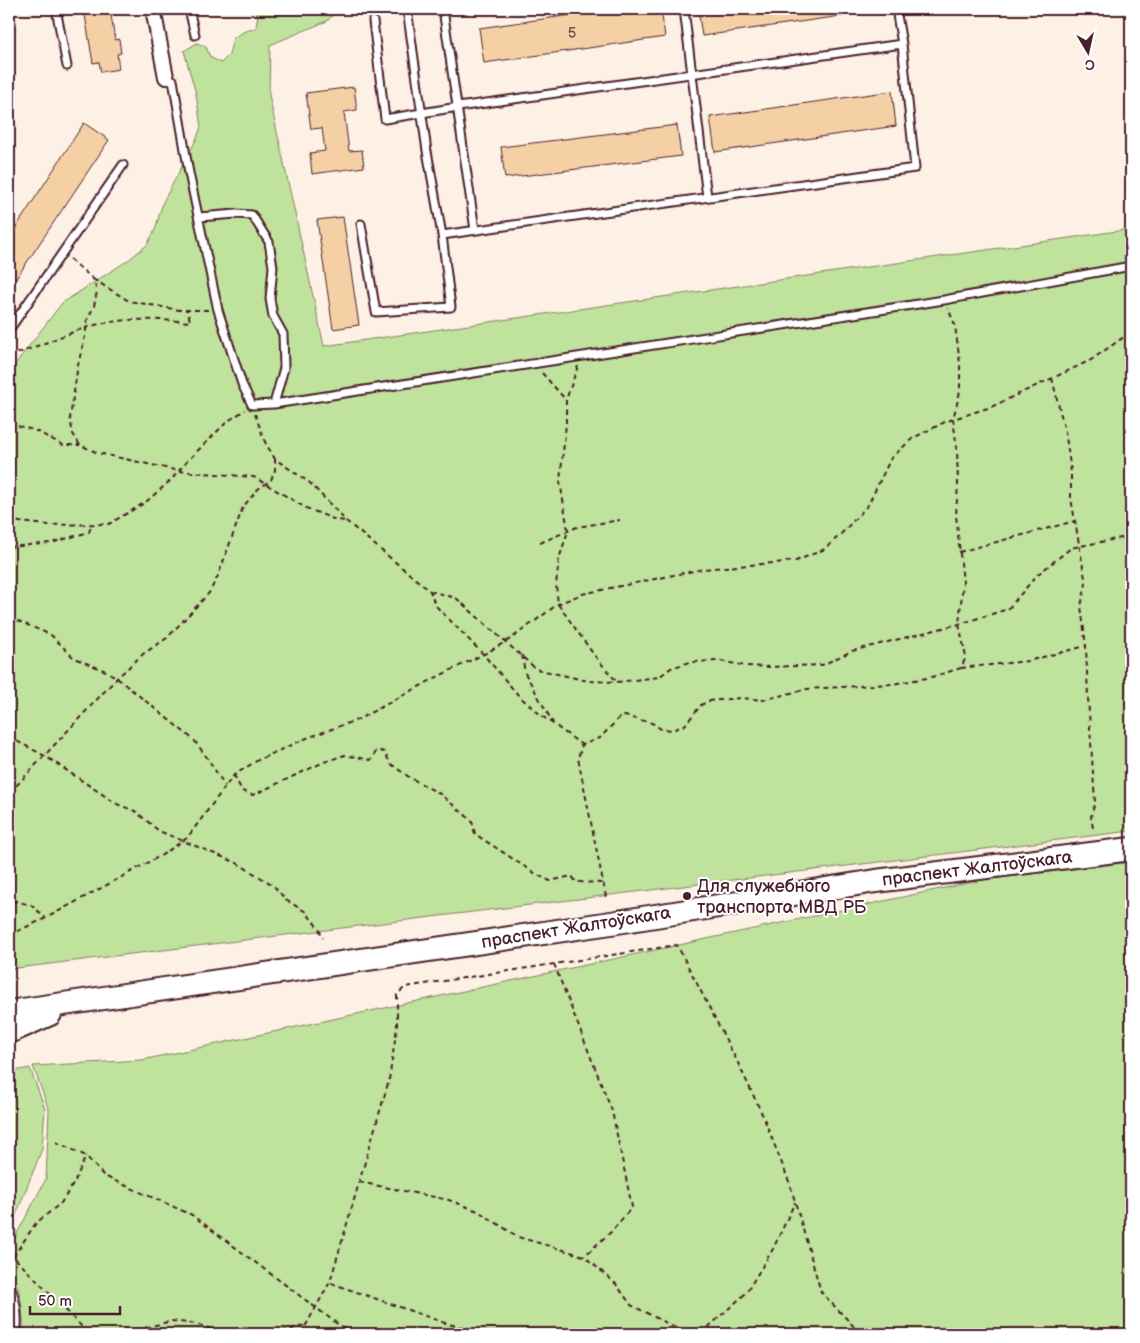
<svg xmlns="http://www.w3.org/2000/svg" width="1140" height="1343" font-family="'Balsamiq Sans',sans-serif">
  <rect width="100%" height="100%" fill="#fcf1e4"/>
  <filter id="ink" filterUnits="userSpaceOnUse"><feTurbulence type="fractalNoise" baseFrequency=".02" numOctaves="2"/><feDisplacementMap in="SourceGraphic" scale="10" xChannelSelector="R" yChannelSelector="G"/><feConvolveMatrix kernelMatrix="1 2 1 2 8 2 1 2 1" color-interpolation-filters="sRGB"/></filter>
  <g filter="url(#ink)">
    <path fill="#bfe29c" stroke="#848064" d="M254,9h85l-12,12 -57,24 -1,50 55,251 807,-117v602l-1122,138v-597l53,-69 65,-42 20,-16 8,-15 8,-28 33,-62 5,-13 -5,-33 -12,-43 13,-8 9,4 4,10 11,6 8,-8 4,-17 10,-6 13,-4 2,-14z
      M1131,862v472h-1109c3,-11 -1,-45 -8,-55 -1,-2 -3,-4 -5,-6v-15l4,-17 33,-62 3,-69 -16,-44 109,-6 840,-180z
      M30,1068l15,41 -3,40 -33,84v-161z"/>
    <path fill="#f6d0a5" stroke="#4a1f2b" d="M84,9h26l5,31 4,-1 2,14 -4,1 2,15 -18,3 -2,-10 -6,1z
      M614,9h47l4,28 -181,26 -5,-35z
      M698,9h150v6l-146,21z
      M354,87l3,23 -13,2 5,39 13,-1 2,17 -52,7 -2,-21 15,-2 -3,-23 -11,1 -5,-36z
      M892,91l4,35 -181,26 -5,-35z
      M84,123l25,17 -100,149v-51z
      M677,125l4,31 -176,22 -4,-31z
      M343,217l16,108 -26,4 -16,-109z"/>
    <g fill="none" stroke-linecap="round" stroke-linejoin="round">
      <g stroke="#4a1f2b" stroke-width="11">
        <path id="service" d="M56,9l11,57
          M189,9l6,26
          M407,9l20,142 15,84 473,-67 -13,-124 -6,-35
          M443,9l32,221
          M684,9l23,188
          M373,21l12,98 73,-12 444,-63
          M166,77l7,3 16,93 29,137 24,74 10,21 22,-1 670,-104 187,-34
          M199,217l37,-3 16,1 17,27 4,25 -3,32 3,17 10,18 1,34 -10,36
          M361,224l15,88 75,-5 -9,-72
          M9,330l114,-165
          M9,1284c7,13 10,35 7,50"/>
      </g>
      <g stroke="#4a1f2b" stroke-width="18">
        <path id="minor" d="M153,9l13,68"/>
      </g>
      <g stroke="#4a1f2b" stroke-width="26">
        <path id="primary" d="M9,1012l602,-89 265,-42 255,-32
          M9,1032l41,-18"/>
      </g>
      <path stroke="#4a1f2b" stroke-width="2" stroke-dasharray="5 4" stroke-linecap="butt" d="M70,259l23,20 4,12 -3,15 -8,17v9l-8,33 -8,53 3,16 7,11 18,8 81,18 75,6 52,31 30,12 10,1
        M93,279l36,22 50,9h29
        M9,356c26,-8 51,-20 76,-28 33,-11 71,-9 105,-6l-2,-12
        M578,366l-12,34v24l-6,57 8,50 -9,28 -3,26 2,19 36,51 23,27
        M542,373l23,26
        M1052,378l14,58 5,36v26l15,86 -5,22 5,40 2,52 7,104 -4,15 2,11
        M255,414l10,28 10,17 35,24 36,38 84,70 5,14 48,49 36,42 23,20 40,29
        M9,424l25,6 29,15h17
        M9,506l2,8 8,8 29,3 61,-1 37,-22 25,-22 16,-19 41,-40 17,-11
        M540,543l37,-16 43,-7
        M9,547l42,-4 38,-11 3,-8
        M959,552l116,-31
        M430,591l26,7 80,71 52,12 29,1 42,-5 12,-9 19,-6 30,-1 26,5 24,1 52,-2 30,-14 107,-27 49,-15 29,-34 34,-27 60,-12
        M9,617l42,18 23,23 32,13 11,7 77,62 14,19 17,27
        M522,655l3,18 28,50
        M961,668l67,-7 58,-15
        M9,737l36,19 72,48 18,7 24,20 78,32 36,22 13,15 20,12 13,17 4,9
        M234,775l8,16 11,4 71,-33 21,-7 26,5 6,-10 7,2 7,12 18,13 31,17 23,19 9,8 3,13 61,40 14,7 22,-5 4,6 27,1
        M9,791l7,-5 16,-17 85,-91 26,-24 24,-16 42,-45 9,-17 25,-69 15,-18 13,-9 4,-10v-11
        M9,884l2,16 20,5 14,12
        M606,897l-28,-139 4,-13 18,-7 19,-20 6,-2 27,7 9,6 12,1 12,-5 16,-20 8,-4 31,-3 23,2 44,-11 85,-5 40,-7 29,-9 5,-11 -7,-33 4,-42 -7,-67 2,-31 -1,-35 -4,-30 7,-27v-29l-5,-38 -7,-17
        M9,935l37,-17 116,-63 25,-17 47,-63 24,-15 49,-22 52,-19 80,-43 47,-23 26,-15 46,-34 24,-10 121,-25 93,-8 29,-12 17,-16 26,-28 23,-47 22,-20 34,-17 44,-14 100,-47 40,-28
        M554,964l58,147 20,96 -20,24 -28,25
        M56,1142l30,14 18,20 88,39 159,119
        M359,1182l90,18 29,11 40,26 66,19 32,28 15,21 57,29
        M9,1252l80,82
        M13,1257l23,-34 25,-20 13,-20 12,-27
        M331,1283l117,41 45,10
        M119,1334l53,-13 24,3 19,6 29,4
        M273,1334l33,-9
        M301,1334l29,-52 59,-202 8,-53v-32l8,-8 272,-42 62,120 24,51 27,68 31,108 40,42
        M702,1334l1,-2 43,-39 27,-44 22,-47"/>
      <use href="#service" stroke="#fff" stroke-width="7"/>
      <use href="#minor" stroke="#fff" stroke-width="14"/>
      <use href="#primary" stroke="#fff" stroke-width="22"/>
    </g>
  </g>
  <circle fill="#4a1f2b" stroke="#fff" stroke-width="2" cx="687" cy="896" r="5"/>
  <g text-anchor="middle" stroke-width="4" stroke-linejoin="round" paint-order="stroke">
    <g font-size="15" fill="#754b4a">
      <text x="572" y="38">5</text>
    </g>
    <g font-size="18" fill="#4a1f2b" stroke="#fff">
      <text transform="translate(977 868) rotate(-7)" y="6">праспект Жалтоўскага</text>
      <text transform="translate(576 927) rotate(-9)" y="6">праспект Жалтоўскага</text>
    </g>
    <g font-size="18" fill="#4a1f2b" stroke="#fff" text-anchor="start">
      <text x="697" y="892">Для служебного<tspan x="697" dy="21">транспорта МВД РБ</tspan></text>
    </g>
  </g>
  <rect width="1140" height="1343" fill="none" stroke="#fff" stroke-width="30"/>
  <rect x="15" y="15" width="1110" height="1313" fill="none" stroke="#4a1f2b" stroke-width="2" filter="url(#ink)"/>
  <g transform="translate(1088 52) rotate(171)" stroke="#ffffff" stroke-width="4" paint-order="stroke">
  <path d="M0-4L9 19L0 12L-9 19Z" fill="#4a1f2b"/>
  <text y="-8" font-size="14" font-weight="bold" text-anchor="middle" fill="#4a1f2b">С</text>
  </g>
  <path d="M30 1306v8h90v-8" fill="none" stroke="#4a1f2b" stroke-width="2.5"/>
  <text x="38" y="1306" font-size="15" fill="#4a1f2b" stroke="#ffffff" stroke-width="4" paint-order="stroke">50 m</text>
</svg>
